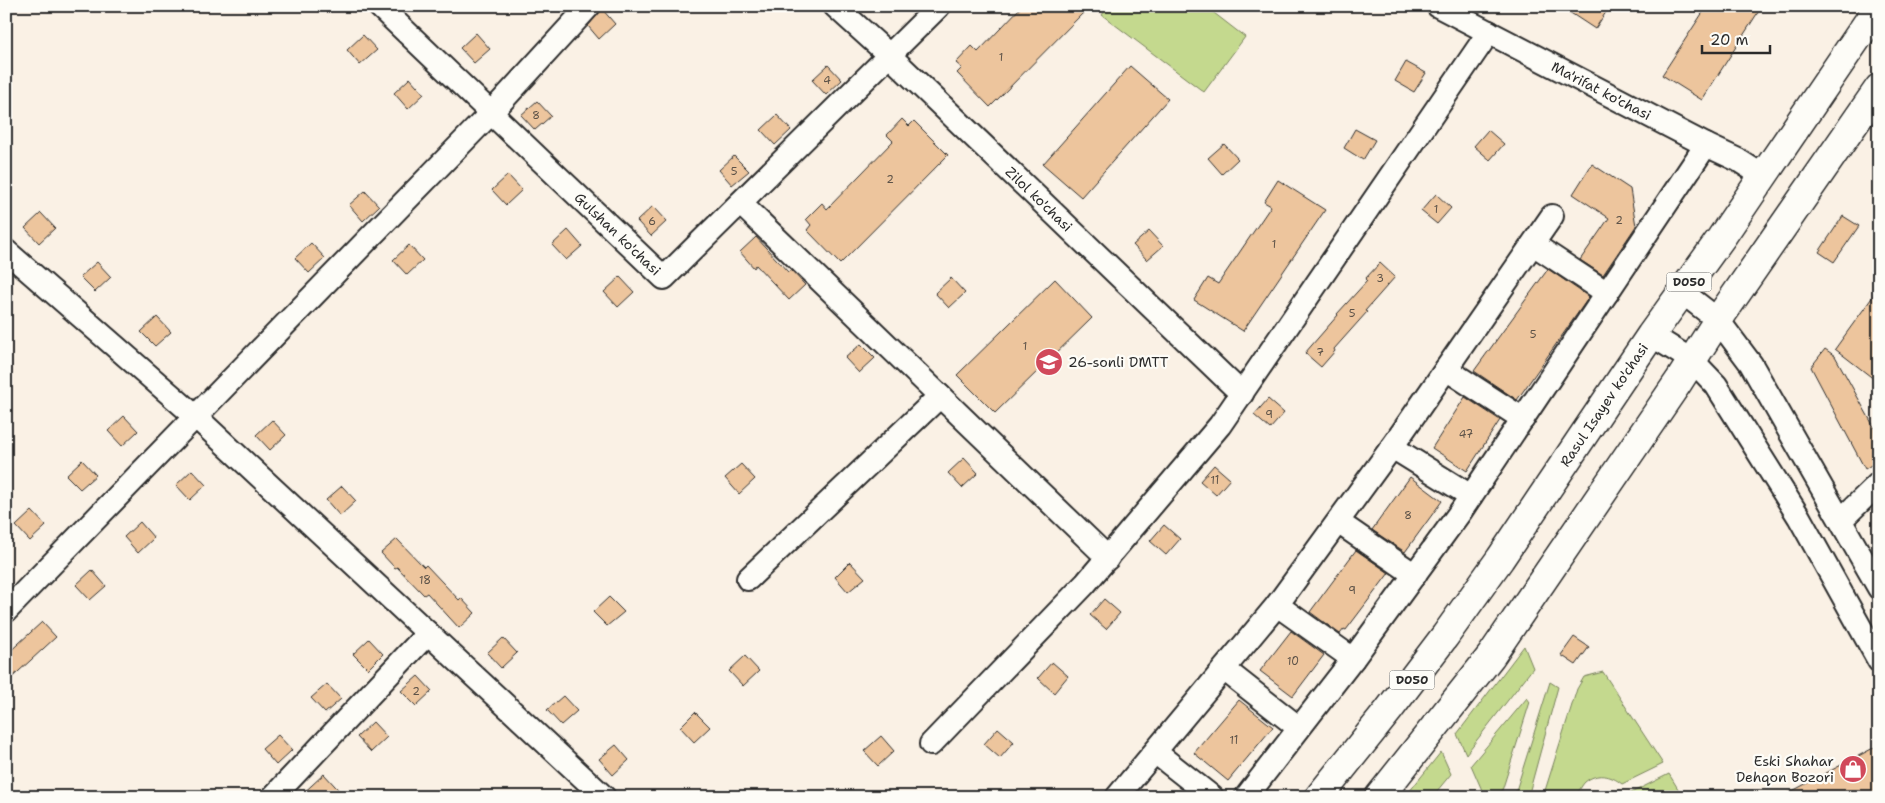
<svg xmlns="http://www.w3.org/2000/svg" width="1885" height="803" font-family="'Shantell Sans',sans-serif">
  <rect width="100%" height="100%" fill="#faf1e5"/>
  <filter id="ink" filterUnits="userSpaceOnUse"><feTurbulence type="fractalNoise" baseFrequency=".02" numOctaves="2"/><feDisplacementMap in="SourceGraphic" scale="10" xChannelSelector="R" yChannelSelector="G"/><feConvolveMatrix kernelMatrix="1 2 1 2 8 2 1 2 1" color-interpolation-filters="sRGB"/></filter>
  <g filter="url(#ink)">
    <path fill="#c4d98e" stroke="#78825c" d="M1108,6h97l40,31 -41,55 -102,-77z
      M1524,646l9,22 -67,86 -9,-20z
      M1603,672l60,92 -41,20c-11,-9 -25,-12 -37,-2 -5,5 -6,12 -13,14 -9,3 -20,1 -29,1l34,-108 7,-12z
      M1550,682l8,5 -30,110h-14z
      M1527,698l3,4 -30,95h-15l-14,-32z
      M1441,752l10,22 -19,23h-27z
      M1669,774l14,23h-55l-1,-2z"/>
    <path fill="#edc59d" stroke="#2b2b2b" d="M1022,6h68l-100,101 -33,-34 5,-5 -6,-5 16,-17 6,6z
      M1560,6h50l-15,23z
      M1707,6h55l-60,94 -40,-25z
      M602,9l13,15 -16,15 -11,-13z
      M476,33l14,16 -16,14 -14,-15z
      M363,35l14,15 -17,15 -13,-15z
      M1406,62l20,11 -12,19 -19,-11z
      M828,65l14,15 -16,15 -14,-15z
      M1130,66l38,33 -87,98 -38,-33z
      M410,78l14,16 -16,15 -14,-16z
      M537,101l14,15 -16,14 -14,-15z
      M777,115l14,15 -16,15 -14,-15z
      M902,119l7,7 5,-5 34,34 -108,109 -33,-34 4,-5 -5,-6 16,-16 5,6 66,-68 -6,-6z
      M1355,129l20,11 -12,20 -19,-12z
      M1488,130l16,14 -14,16 -16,-14z
      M1224,144l14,15 -16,15 -14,-16z
      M734,156l15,15 -17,14 -13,-15z
      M1592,164l38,25 6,37 -33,49 -23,-15 29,-42 -36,-24z
      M508,175l14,15 -16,15 -14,-15z
      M1278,180l47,30 -82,121 -49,-31 14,-22 10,6 53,-78 -7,-4z
      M365,191l14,15 -16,15 -14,-16z
      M1436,194l15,14 -14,16 -16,-13z
      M653,206l14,15 -16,15 -14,-15z
      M41,213l14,15 -16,15 -14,-15z
      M1843,216l16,10 -25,36 -15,-10z
      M568,230l14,16 -16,14 -14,-15z
      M1149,231l14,15 -16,14 -14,-15z
      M756,237l32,35 3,-2 14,15 -16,15 -33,-35 -2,3 -14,-16z
      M311,243l14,15 -16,15 -14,-15z
      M409,245l14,15 -16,15 -14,-15z
      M97,262l14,15 -16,15 -15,-15z
      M1380,263l15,14 -30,34 2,1 -33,37 1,2 -14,16 -16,-14 33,-38 -1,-1 30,-33 -2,-2z
      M1548,269l41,28 -72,103 -43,-29z
      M620,277l14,15 -16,15 -14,-15z
      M951,278l14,15 -16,15 -14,-15z
      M1055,279l37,39 -97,95 -38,-38z
      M1879,288v95l-44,-34z
      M157,317l14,15 -16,14 -14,-14z
      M861,344l14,14 -16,15 -14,-15z
      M1825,349l10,7 44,80v24l-14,9 -54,-102z
      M1465,397l35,23 -33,51 -35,-23z
      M1268,399l16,14 -14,16 -16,-14z
      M124,416l14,15 -16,15 -14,-15z
      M272,420l14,15 -16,15 -14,-15z
      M964,458l14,15 -16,15 -14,-15z
      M82,460l14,15 -16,14 -14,-14z
      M741,464l14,15 -16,15 -14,-16z
      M1214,465l16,14 -14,16 -16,-14z
      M192,470l14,15 -16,15 -14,-15z
      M1410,477l32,24 -37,51 -33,-22z
      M342,486l14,15 -16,15 -14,-16z
      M32,511l14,15 -16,15 -14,-15z
      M140,522l14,16 -16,15 -14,-16z
      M1164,525l16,14 -14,16 -16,-14z
      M397,539l27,28 2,-2 33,35 2,-2 14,15 -16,15 -32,-35 -3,2 -27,-28 -2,1 -14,-15z
      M1356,550l33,23 -43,57 -2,-1 -4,5 -30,-22z
      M850,562l15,16 -17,14 -13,-15z
      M92,570l14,16 -16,14 -14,-15z
      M609,597l15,15 -17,14 -14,-14z
      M1104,599l16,14 -14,16 -16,-14z
      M42,622l14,15 -50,46v-28z
      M1291,631l33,24 -31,41 -33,-25z
      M1574,637l15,10 -13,18 -15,-10z
      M503,638l14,15 -16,15 -14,-15z
      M369,639l14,15 -15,15 -15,-15z
      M745,656l14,15 -16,15 -14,-15z
      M1052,662l16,14 -14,17 -16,-15z
      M418,676l14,15 -16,15 -15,-15z
      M327,684l14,15 -16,14 -14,-15z
      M563,696l14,15 -16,14 -14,-15z
      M1239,700l34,27 -45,54 -34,-28z
      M695,712l15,15 -16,15 -14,-15z
      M373,722l14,15 -16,15 -14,-15z
      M998,728l16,14 -14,16 -16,-14z
      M278,735l14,15 -16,15 -14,-16z
      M881,736l13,15 -16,15 -14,-15z
      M616,745l13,15 -16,15 -14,-16z
      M1879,745v52h-98z
      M324,774l21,23h-46z"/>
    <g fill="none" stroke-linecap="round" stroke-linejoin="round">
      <g stroke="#2b2b2b" stroke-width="26">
        <g id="minor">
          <path id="s1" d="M379,6l285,272 275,-272"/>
          <path id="s2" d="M835,6l54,49 353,339"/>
          <path id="s3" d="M1438,6l268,139 32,15 25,16"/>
          <path d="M740,203l368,355"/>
          <path d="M1533,244l74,49"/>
          <path d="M6,251l190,166 408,380"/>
          <path d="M1682,292l36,28 33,44 128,224"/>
          <path d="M1651,335l42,26 23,24 83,132 80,144"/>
          <path d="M1446,369l77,50"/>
          <path d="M1392,447l79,49"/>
          <path d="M1841,520l38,-37"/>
          <path d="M1338,522l77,53"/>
          <path d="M748,579l192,-183"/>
          <path d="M1277,605l76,54"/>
          <path d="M6,611l485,-498 98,-107"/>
          <path d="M1224,669l75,59"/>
          <path d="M931,744l154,-160 135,-159 269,-393"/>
          <path d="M1155,752l57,45"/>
          <path d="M273,797l155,-164"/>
          <path d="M1117,797l160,-192 115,-158 160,-231"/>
          <path d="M1246,797l107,-138 108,-148 245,-366"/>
        </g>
      </g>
      <g stroke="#2b2b2b" stroke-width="31">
        <g id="primary">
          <path id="s4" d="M1319,797l69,-86 57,-75 55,-77 151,-224 70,-97 158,-232"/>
          <path d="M1379,797l112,-141 188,-275 39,-61 161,-232"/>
        </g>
      </g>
      <use href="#minor" stroke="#fdfcf7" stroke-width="22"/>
      <use href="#primary" stroke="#fdfcf7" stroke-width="28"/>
    </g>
  </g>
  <defs>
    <g id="school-disc" transform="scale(1.4375)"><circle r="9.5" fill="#d1495b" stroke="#fdfcf7"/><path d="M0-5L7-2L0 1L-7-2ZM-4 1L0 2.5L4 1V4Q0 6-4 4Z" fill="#fff"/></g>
    <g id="shop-disc" transform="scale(1.4375)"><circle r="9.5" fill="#d1495b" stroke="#fdfcf7"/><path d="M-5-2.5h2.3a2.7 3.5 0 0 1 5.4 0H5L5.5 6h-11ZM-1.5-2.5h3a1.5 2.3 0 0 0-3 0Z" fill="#fff"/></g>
  </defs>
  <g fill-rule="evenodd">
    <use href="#school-disc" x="1049" y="362"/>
    <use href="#shop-disc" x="1853" y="769"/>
  </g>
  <g text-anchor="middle" stroke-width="4.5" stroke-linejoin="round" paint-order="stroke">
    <g font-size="11" fill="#5c5248">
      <text x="1001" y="61">1</text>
      <text x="827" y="84">4</text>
      <text x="536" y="119">8</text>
      <text x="734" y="175">5</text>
      <text x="890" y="183">2</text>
      <text x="1436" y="213">1</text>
      <text x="1619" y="224">2</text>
      <text x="652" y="225">6</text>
      <text x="1274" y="248">1</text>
      <text x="1380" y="282">3</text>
      <text x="1352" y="317">5</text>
      <text x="1533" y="338">5</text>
      <text x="1025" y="350">1</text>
      <text x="1320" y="356">7</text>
      <text x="1269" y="418">9</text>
      <text x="1466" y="438">47</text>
      <text x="1215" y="484">11</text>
      <text x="1408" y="519">8</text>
      <text x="425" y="584">18</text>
      <text x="1352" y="594">9</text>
      <text x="1293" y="665">10</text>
      <text x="416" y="695">2</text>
      <text x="1234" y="744">11</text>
    </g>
    <g fill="#fdfcf7" stroke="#6a6a68" stroke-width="1">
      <rect x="1666.5" y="272.5" width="45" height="19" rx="4"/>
      <rect x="1389.5" y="670.5" width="45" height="19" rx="4"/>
    </g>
    <g font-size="12" font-weight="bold" fill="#2b2b2b">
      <text x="1689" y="286">D050</text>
      <text x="1412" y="684">D050</text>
    </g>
    <g font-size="14" fill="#2b2b2b" stroke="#fdfcf7">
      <text dy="5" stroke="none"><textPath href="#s3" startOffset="184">Ma'rifat ko'chasi</textPath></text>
      <text dy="5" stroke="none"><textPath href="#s2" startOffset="281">Zilol ko'chasi</textPath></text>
      <text dy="5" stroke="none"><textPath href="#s1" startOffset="330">Gulshan ko'chasi</textPath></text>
      <text dy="5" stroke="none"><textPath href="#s4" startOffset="485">Rasul Isayev ko'chasi</textPath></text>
    </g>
    <g font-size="14" fill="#2b2b2b" stroke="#fdfcf7" text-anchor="start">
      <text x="1068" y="367">26-sonli DMTT</text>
      <text x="1834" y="766" text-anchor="end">Eski Shahar<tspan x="1834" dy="16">Dehqon Bozori</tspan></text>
    </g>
  </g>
  <rect width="1885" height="803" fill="none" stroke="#fdfcf7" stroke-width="25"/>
  <rect x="12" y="12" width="1860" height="778" fill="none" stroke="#2b2b2b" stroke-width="2" filter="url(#ink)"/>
  <path d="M1702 45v8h68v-8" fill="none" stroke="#2b2b2b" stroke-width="2.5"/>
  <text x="1710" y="45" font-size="15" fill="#2b2b2b" stroke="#fdfcf7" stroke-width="4" paint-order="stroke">20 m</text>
</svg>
